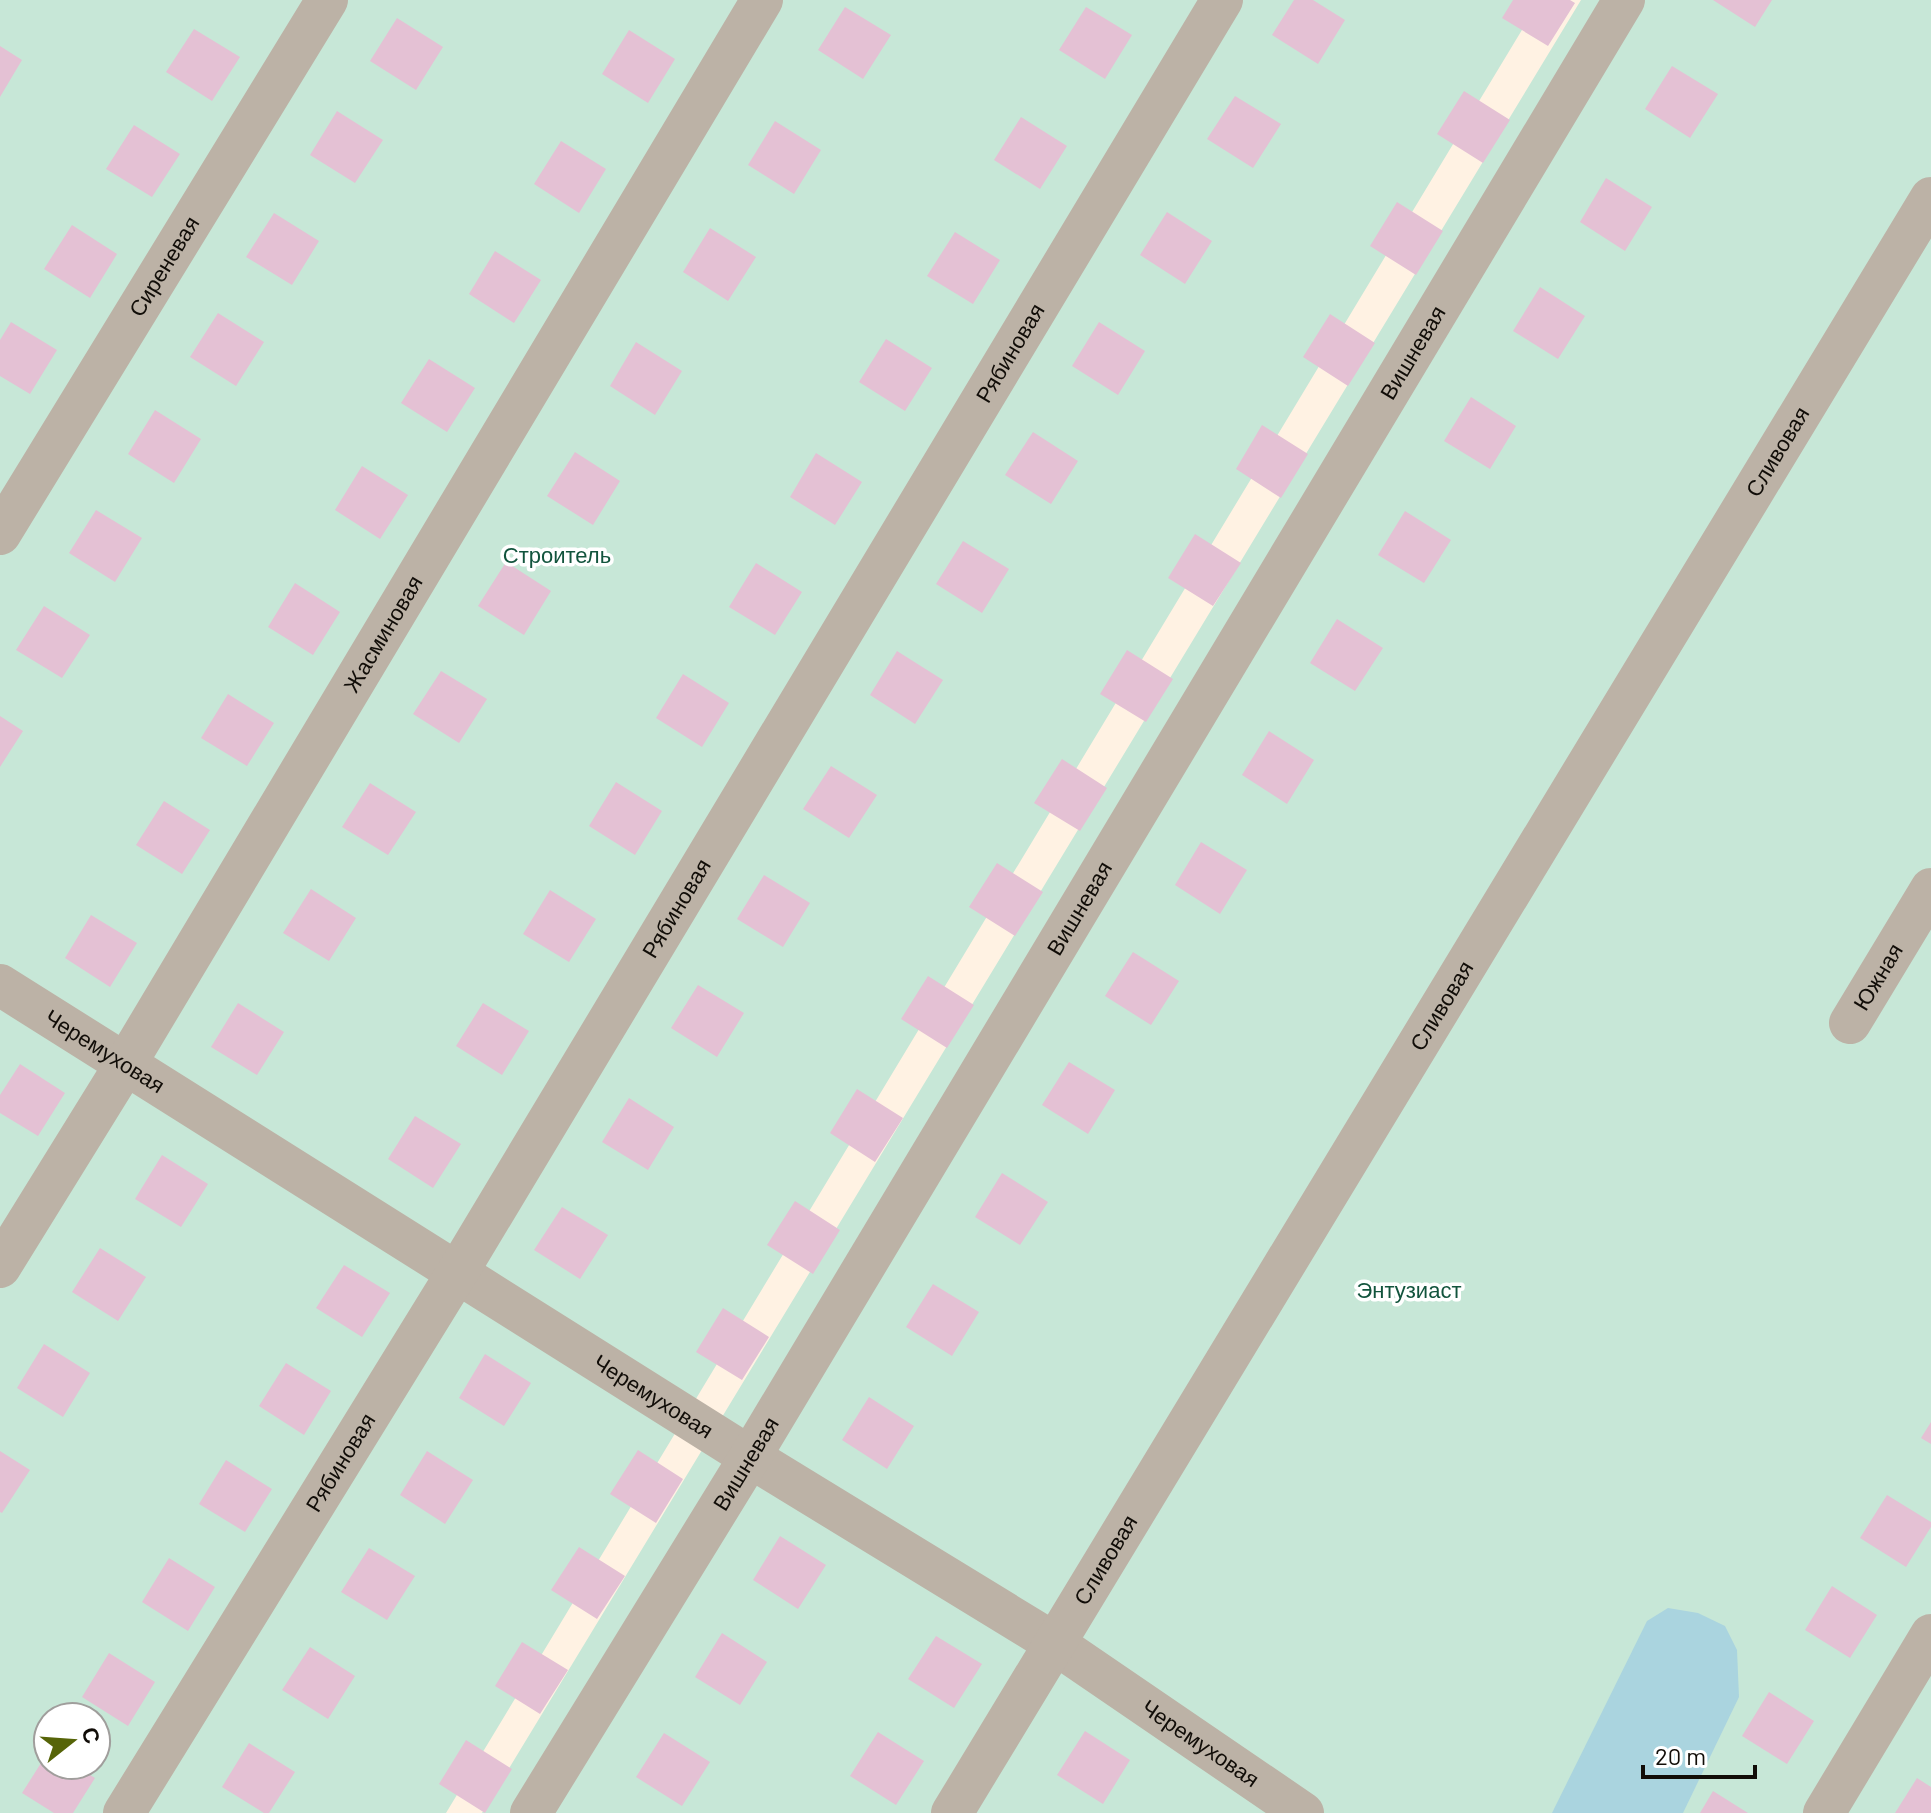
<svg xmlns="http://www.w3.org/2000/svg" width="1931" height="1813" font-family="Barlow,sans-serif">
  <rect width="100%" height="100%" fill="#fff2e3"/>
  <path fill="#c7e7d7" fill-rule="evenodd" d="M0,0h1540l-1094,1813h-446zM48,1717h48v48h-48z
    M1581,0h350v1813h-1449z"/>
  <path fill="#aad4df" d="M1668,1608l30,5 27,13 12,24 2,47 -56,116h-131l95,-192z"/>
  <path fill="#e4c1d4" d="M1294,0h19l32,20 -27,44 -46,-29z
    M1513,0h57l5,3 -27,43 -46,-28z
    M1713,0h59l-17,27z
    M845,7l46,28 -28,44 -45,-29z
    M1086,7l46,28 -27,44 -46,-29z
    M397,18l46,29 -27,43 -46,-29z
    M194,29l46,28 -28,44 -46,-29z
    M629,30l46,29 -27,44 -46,-29z
    M0,46l22,14 -22,37z
    M1672,66l46,28 -28,44 -45,-29z
    M1464,91l46,29 -27,43 -46,-29z
    M1235,96l46,28 -28,44 -46,-29z
    M337,111l46,29 -28,43 -45,-28z
    M1021,117l46,29 -27,43 -46,-29z
    M775,121l46,29 -27,44 -46,-29z
    M134,125l46,29 -28,43 -46,-28z
    M561,141l45,28 -27,44 -45,-29z
    M1606,178l46,29 -27,44 -45,-29z
    M1397,202l46,29 -27,44 -46,-29z
    M1167,212l45,29 -27,43 -45,-29z
    M274,213l45,28 -27,44 -46,-28z
    M72,225l45,29 -27,44 -46,-29z
    M710,228l46,29 -28,44 -45,-29z
    M955,232l45,28 -27,44 -46,-28z
    M495,251l46,29 -27,43 -45,-29z
    M1540,287l45,29 -27,43 -45,-28z
    M218,313l46,29 -28,44 -46,-29z
    M1330,314l45,29 -27,43 -45,-29z
    M11,322l46,28 -27,44 -30,-18v-36z
    M1099,322l46,29 -27,44 -46,-29z
    M886,339l46,29 -27,43 -46,-29z
    M636,342l46,29 -27,44 -45,-29z
    M429,359l46,29 -28,44 -46,-29z
    M1471,397l45,29 -26,43 -46,-28z
    M155,410l46,29 -27,44 -46,-29z
    M1262,425l46,29 -27,44 -45,-29z
    M1033,432l45,29 -27,43 -46,-29z
    M575,452l45,29 -27,44 -46,-29z
    M816,453l46,29 -27,43 -45,-28z
    M362,466l46,29 -28,44 -45,-29z
    M96,510l46,28 -27,44 -46,-29z
    M1405,511l46,29 -27,43 -46,-28z
    M1195,534l46,29 -28,43 -45,-28z
    M963,541l46,28 -27,44 -46,-29z
    M506,562l45,29 -27,44 -46,-29z
    M756,563l46,29 -27,43 -46,-28z
    M295,583l45,29 -27,43 -45,-28z
    M44,606l46,29 -28,43 -46,-28z
    M1337,619l46,29 -28,43 -45,-28z
    M1127,650l46,29 -27,43 -46,-28z
    M897,651l46,29 -28,44 -45,-29z
    M441,671l46,28 -28,44 -46,-29z
    M683,674l46,29 -27,44 -46,-29z
    M228,694l46,29 -27,43 -46,-28z
    M0,716l23,15 -23,36z
    M1269,731l45,29 -27,44 -45,-29z
    M1062,759l45,29 -27,43 -46,-28z
    M831,766l46,29 -28,43 -46,-29z
    M616,782l46,29 -27,44 -46,-29z
    M370,783l46,29 -28,43 -46,-28z
    M164,801l46,29 -28,44 -46,-29z
    M1201,842l46,28 -27,44 -45,-29z
    M997,863l46,29 -28,44 -46,-29z
    M764,875l46,28 -27,44 -46,-28z
    M311,889l45,29 -27,43 -46,-28z
    M550,890l46,29 -27,43 -46,-28z
    M91,915l46,28 -27,44 -45,-29z
    M1133,952l46,29 -28,44 -46,-29z
    M928,976l46,29 -27,43 -46,-29z
    M698,985l46,28 -27,44 -46,-29z
    M238,1003l46,29 -27,43 -46,-28z
    M483,1003l46,28 -27,44 -46,-29z
    M1069,1062l46,28 -27,44 -46,-29z
    M20,1064l45,29 -27,43 -38,-23v-18z
    M857,1089l46,29 -28,44 -45,-29z
    M629,1098l45,29 -26,43 -46,-28z
    M415,1116l46,28 -28,44 -45,-29z
    M162,1155l46,29 -27,43 -46,-28z
    M1002,1173l46,29 -28,43 -45,-28z
    M795,1201l45,29 -27,44 -46,-29z
    M562,1207l46,28 -28,44 -46,-29z
    M100,1248l46,29 -28,44 -46,-29z
    M344,1265l46,28 -28,44 -46,-29z
    M933,1284l46,28 -27,44 -46,-29z
    M723,1308l46,29 -27,43 -46,-28z
    M44,1344l46,29 -27,44 -46,-29z
    M485,1354l46,29 -27,43 -45,-28z
    M286,1363l45,28 -27,44 -45,-29z
    M869,1397l45,29 -27,43 -45,-29z
    M1931,1422v22l-10,-6z
    M638,1450l45,29 -27,44 -46,-29z
    M0,1451l30,19 -28,43 -2,-1z
    M427,1451l46,29 -28,44 -45,-29z
    M226,1460l46,29 -27,43 -46,-28z
    M1887,1495l44,27v5l-25,40 -46,-29z
    M780,1536l46,29 -28,44 -45,-29z
    M579,1547l46,29 -28,43 -46,-29z
    M369,1548l46,28 -28,44 -46,-28z
    M169,1558l46,29 -27,44 -46,-29z
    M1832,1586l45,29 -27,43 -45,-28z
    M722,1633l45,29 -27,43 -45,-28z
    M936,1636l46,28 -28,44 -46,-29z
    M522,1642l46,28 -28,44 -45,-28z
    M310,1647l45,29 -27,43 -46,-29z
    M109,1653l46,29 -27,44 -46,-29z
    M1769,1692l45,29 -27,43 -45,-28z
    M1085,1731l45,29 -27,44 -46,-29z
    M878,1732l46,29 -28,44 -46,-29z
    M664,1733l46,29 -28,44 -46,-29z
    M466,1740l46,29 -27,44 -46,-29z
    M249,1743l46,29 -26,41h-5l-42,-26z
    M48,1752v13h26l21,13 -22,35h-19l-32,-20z
    M1917,1778l14,9v26h-36z
    M1713,1791l35,22h-48z"/>
  <g fill="none" stroke-linecap="round" stroke-linejoin="round">
    <g stroke="#bcb2a6" stroke-width="42">
      <path id="s1" d="M0,534l327,-534"/>
      <path id="s2" d="M0,985l750,472 304,186 249,170"/>
      <path id="s3" d="M1850,1023l81,-134"/>
      <path id="s4" d="M0,1267l125,-202 637,-1065"/>
      <path id="s5" d="M124,1813l333,-540 765,-1273"/>
      <path id="s6" d="M531,1813l219,-356 874,-1457"/>
      <path id="s7" d="M952,1813l979,-1615"/>
      <path d="M1824,1813l107,-178"/>
    </g>
  </g>
  <g text-anchor="middle" stroke-width="7" stroke-linejoin="round" paint-order="stroke">
    <g font-size="22" fill="#110d08" stroke="#fff">
      <text dy="8" stroke="none"><textPath href="#s1" startOffset="314">Сиреневая</textPath></text>
      <text dy="8" stroke="none"><textPath href="#s6" startOffset="1706">Вишневая</textPath></text>
      <text dy="8" stroke="none"><textPath href="#s5" startOffset="1708">Рябиновая</textPath></text>
      <text dy="8" stroke="none"><textPath href="#s7" startOffset="1592">Сливовая</textPath></text>
      <text dy="8" stroke="none"><textPath href="#s4" startOffset="740">Жасминовая</textPath></text>
      <text dy="8" stroke="none"><textPath href="#s5" startOffset="1060">Рябиновая</textPath></text>
      <text dy="8" stroke="none"><textPath href="#s6" startOffset="1058">Вишневая</textPath></text>
      <text dy="8" stroke="none"><textPath href="#s3" startOffset="54">Южная</textPath></text>
      <text dy="8" stroke="none"><textPath href="#s7" startOffset="944">Сливовая</textPath></text>
      <text dy="8" stroke="none"><textPath href="#s2" startOffset="124">Черемуховая</textPath></text>
      <text dy="8" stroke="none"><textPath href="#s2" startOffset="772">Черемуховая</textPath></text>
      <text dy="8" stroke="none"><textPath href="#s5" startOffset="412">Рябиновая</textPath></text>
      <text dy="8" stroke="none"><textPath href="#s6" startOffset="410">Вишневая</textPath></text>
      <text dy="8" stroke="none"><textPath href="#s7" startOffset="296">Сливовая</textPath></text>
      <text dy="8" stroke="none"><textPath href="#s2" startOffset="1420">Черемуховая</textPath></text>
    </g>
    <g font-size="22" fill="#12543d" stroke="#fff">
      <text x="557" y="563">Строитель</text>
      <text x="1409" y="1298">Энтузиаст</text>
    </g>
  </g>
  <g transform="translate(72 1741) rotate(73)"><circle r="38" fill="#ffffff" stroke="#a09e9c" stroke-width="2"/>
  <path d="M0-6L14 30L0 20L-14 30Z" fill="#566408"/>
  <text y="-12" font-size="22" font-weight="bold" text-anchor="middle" fill="#110d08">С</text>
  </g>
  <path d="M1643 1765v12h112v-12" fill="none" stroke="#110d08" stroke-width="4"/>
  <text x="1655" y="1765" font-size="24" fill="#110d08" stroke="#ffffff" stroke-width="6" paint-order="stroke">20 m</text>
</svg>
